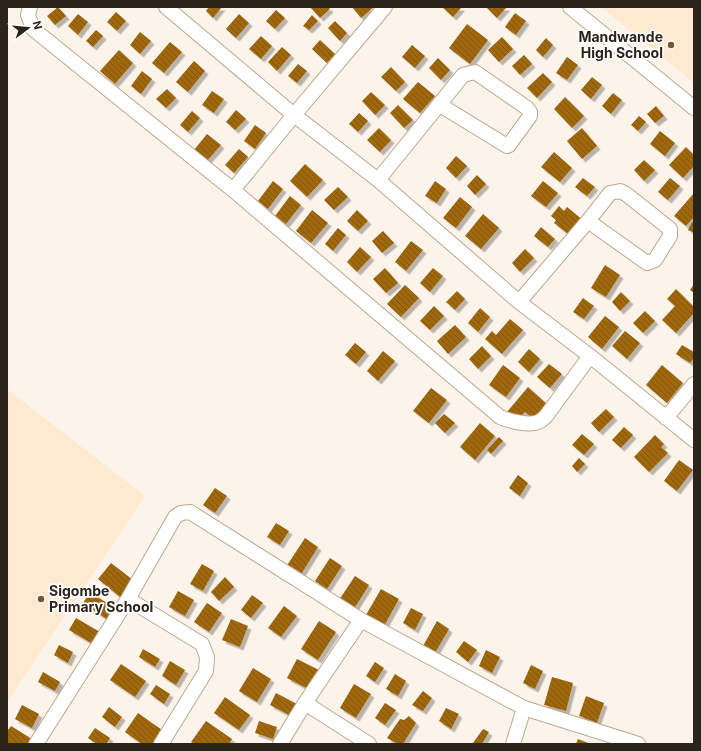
<svg xmlns="http://www.w3.org/2000/svg" width="701" height="751" font-family="Inter,sans-serif">
  <defs>
    <pattern id="building-back-hatch" width="6" height="6" patternUnits="userSpaceOnUse"><rect width="6" height="6" fill="#a0680a"/><path d="M-1 5l2 2M0 0l6 6M5-1l2 2" fill="none" stroke="#83550a"/></pattern>
    <filter id="shadow"><feDropShadow dx="3.5" dy="3.5" stdDeviation="0" flood-color="#0004"/></filter>
  </defs>
  <rect width="100%" height="100%" fill="#fcf4ea"/>
  <path fill="#ffe9d0" d="M601,7h93v76z
    M7,389l138,107 -138,206z"/>
  <path fill="url(#building-back-hatch)" filter="url(#shadow)" d="M58,7l8,9 -11,9 -8,-9z
    M209,7h13l-9,11 -7,-7z
    M310,7h18l2,2 -10,9z
    M352,7h22l-13,11z
    M442,7h19v1l-8,9z
    M486,7h21l-10,11z
    M276,10l9,8 -10,11 -9,-8z
    M116,12l10,9 -9,10 -10,-9z
    M515,13l11,8 -10,14 -11,-8z
    M78,14l10,8 -10,13 -10,-9z
    M239,14l10,9 -13,15 -10,-9z
    M312,15l6,6 -9,9 -6,-4z
    M335,21l12,12 -7,8 -12,-13z
    M467,24l21,16 -18,24 -21,-16z
    M96,30l7,6 -10,11 -7,-6z
    M140,32l11,9 -11,13 -10,-9z
    M261,36l11,10 -11,13 -12,-10z
    M502,37l11,12 -14,13 -11,-12z
    M546,38l7,7 -10,12 -7,-7z
    M320,40l15,14 -8,9 -15,-14z
    M170,42l12,10 -18,21 -12,-10z
    M412,45l13,11 -10,12 -13,-11z
    M282,47l9,8 -14,16 -9,-9z
    M119,50l14,13 -18,21 -15,-13z
    M524,55l8,9 -12,11 -8,-9z
    M567,57l11,8 -11,15 -11,-7z
    M438,58l12,12 -9,10 -12,-12z
    M194,61l11,10 -17,21 -12,-10z
    M298,64l9,7 -10,12 -9,-7z
    M391,67l14,15 -9,9 -15,-14z
    M142,71l10,8 -11,15 -10,-8z
    M543,73l9,9 -15,16 -10,-10z
    M592,77l10,8 -11,14 -10,-9z
    M418,82l17,14 -15,17 -17,-14z
    M167,89l9,9 -10,10 -10,-9z
    M212,91l12,8 -10,14 -12,-8z
    M371,92l14,13 -10,10 -13,-14z
    M613,93l9,7 -11,14 -9,-8z
    M565,97l19,19 -12,12 -18,-19z
    M398,105l15,15 -9,8 -14,-15z
    M656,106l8,10 -9,7 -8,-9z
    M236,110l10,9 -11,11 -9,-8z
    M192,111l8,7 -12,14 -8,-7z
    M359,113l9,8 -10,11 -9,-8z
    M639,116l7,6 -8,9 -7,-6z
    M255,125l11,8 -11,16 -11,-8z
    M379,128l12,12 -11,12 -13,-12z
    M582,128l15,18 -15,13 -15,-18z
    M660,131l15,12 -10,13 -15,-12z
    M207,134l14,11 -14,16 -13,-11z
    M686,147l8,8v11l-11,12 -14,-13z
    M239,149l9,8 -14,16 -9,-8z
    M554,152l18,16 -12,14 -19,-15z
    M456,156l11,10 -11,12 -10,-10z
    M644,160l11,10 -11,11 -10,-11z
    M305,164l18,16 -16,17 -17,-16z
    M477,175l9,9 -11,11 -8,-9z
    M583,178l12,9 -8,9 -12,-9z
    M670,178l10,8 -12,14 -10,-8z
    M273,181l10,8 -15,20 -10,-8z
    M435,181l11,8 -9,14 -12,-7z
    M543,181l15,12 -12,14 -15,-11z
    M338,187l10,10 -14,13 -10,-10z
    M694,193v24l-8,9 -12,-10z
    M290,196l11,9 -15,19 -11,-8z
    M460,197l12,10 -16,21 -13,-10z
    M559,206l5,5 3,-4 17,14 -12,16 -18,-14 2,-3 -5,-4z
    M312,210l16,13 -17,20 -15,-12z
    M357,210l11,11 -10,10 -11,-10z
    M483,214l16,14 -18,21 -16,-13z
    M692,222l2,1v10l-6,-3z
    M541,227l14,12 -7,8 -14,-11z
    M338,228l8,7 -13,16 -8,-7z
    M383,231l11,12 -12,10 -10,-12z
    M411,241l12,9 -17,21 -11,-9z
    M360,247l11,10 -14,15 -10,-10z
    M525,249l9,9 -14,14 -8,-9z
    M605,265l15,10 -14,22 -15,-9z
    M385,268l13,15 -12,10 -13,-14z
    M433,268l10,8 -13,16 -10,-9z
    M694,284v9l-4,-3z
    M405,285l14,13 -18,19 -14,-13z
    M676,289l18,18v6l-18,20 -14,-13 13,-14 -8,-7z
    M457,291l8,8 -10,11 -9,-8z
    M621,292l9,9 -10,10 -8,-9z
    M583,298l11,8 -10,13 -11,-7z
    M434,306l10,10 -14,14 -10,-9z
    M480,308l10,9 -12,15 -10,-9z
    M645,311l10,10 -12,12 -10,-10z
    M605,316l14,11 -17,22 -14,-12z
    M510,319l13,11 -21,24 -17,-15 7,-8 4,4z
    M455,325l11,12 -18,17 -11,-13z
    M625,331l15,12 -13,16 -15,-13z
    M355,343l11,9 -10,12 -11,-9z
    M682,345l12,7v6l-4,5 -14,-9z
    M482,346l9,10 -13,13 -9,-10z
    M529,349l11,10 -11,13 -11,-10z
    M383,351l12,10 -17,20 -11,-10z
    M549,364l13,10 -12,14 -13,-11z
    M503,365l17,13 -14,19 -17,-12z
    M662,365l21,18 -16,20 -21,-18z
    M528,387l19,17 -13,15 -9,-7 -8,8 -10,-8z
    M431,388l16,12 -18,23 -16,-12z
    M606,409l8,8 -15,15 -8,-9z
    M444,414l11,9 -10,10 -10,-10z
    M480,423l15,13 -20,24 -15,-13z
    M624,427l9,8 -12,13 -9,-8z
    M582,434l12,10 -10,11 -12,-10z
    M655,435l9,9 -3,3 7,6 -19,19 -15,-15z
    M499,437l4,4 -12,13 -4,-4z
    M579,458l6,6 -8,8 -5,-6z
    M679,460l14,10 -16,21 -13,-10z
    M518,475l10,8 -8,13 -11,-8z
    M215,488l12,8 -12,17 -12,-8z
    M276,523l13,8 -9,14 -13,-8z
    M305,538l13,9 -18,29 -14,-9z
    M330,558l12,8 -15,23 -12,-8z
    M111,563l22,17 -13,17 -22,-18z
    M202,564l12,7 -11,20 -13,-7z
    M355,576l14,9 -15,24 -15,-9z
    M225,577l9,10 -15,14 -8,-9z
    M381,589l18,10 -15,27 -18,-11z
    M178,591l16,9 -9,16 -16,-9z
    M90,592l26,17 -8,11 -25,-17z
    M252,595l11,8 -12,15 -10,-8z
    M207,603l15,10 -13,19 -15,-10z
    M284,606l13,10 -16,21 -13,-9z
    M411,608l12,6 -8,16 -12,-7z
    M76,618l24,14 -7,12 -24,-14z
    M231,619l17,7 -8,21 -18,-7z
    M319,621l17,11 -18,28 -17,-11z
    M437,621l12,8 -14,24 -12,-7z
    M464,641l13,9 -9,12 -12,-10z
    M59,645l14,7 -5,11 -14,-8z
    M143,649l17,10 -5,8 -16,-10z
    M486,650l14,7 -8,16 -13,-7z
    M297,659l22,11 -9,20 -23,-12z
    M170,661l15,9 -9,15 -14,-9z
    M375,662l9,6 -9,14 -9,-6z
    M121,664l25,17 -11,16 -25,-17z
    M531,665l12,6 -8,18 -12,-6z
    M253,668l18,11 -14,23 -18,-11z
    M43,672l17,10 -5,9 -17,-9z
    M395,674l11,7 -8,15 -12,-7z
    M552,677l21,6 -7,28 -22,-6z
    M354,684l17,10 -15,24 -16,-10z
    M156,685l14,9 -6,10 -14,-10z
    M423,691l9,7 -9,13 -11,-6z
    M276,693l21,11 -6,12 -21,-11z
    M586,696l18,7 -7,20 -18,-7z
    M225,697l25,18 -11,15 -25,-17z
    M385,703l11,7 -11,15 -10,-7z
    M22,705l17,9 -7,14 -17,-9z
    M109,707l13,10 -7,10 -13,-10z
    M446,708l13,6 -8,15 -12,-8z
    M138,713l24,17 -10,14h-10l-17,-12z
    M409,716l7,7 -13,21h-5l-11,-6 13,-19 4,1z
    M206,721l26,18 -3,5h-35l-3,-2z
    M259,721l18,6 -4,12 -18,-6z
    M11,726l21,13 -3,5h-22v-13z
    M95,728l15,10 -4,6h-9l-9,-6z
    M483,729l6,3 -7,12h-7l-2,-1z
    M578,739l13,5h-15z"/>
  <g fill="none" stroke-linecap="round" stroke-linejoin="round">
    <g stroke="#bca78f" stroke-width="16">
      <path id="street" d="M30,7l-2,8 5,14 200,161 267,227c9,4 29,9 38,5 3,-1 6,-4 8,-6l44,-60
        M166,7l128,108 84,65 141,122 71,54 104,84
        M570,7l124,101
        M378,180l85,-105 12,-3 52,36 3,4v4l-21,29 -2,1 -67,-41
        M233,190l61,-75 91,-108
        M519,302l69,-81 22,-28 10,-2 6,3 44,35v7l-15,24 -8,3 -59,-42
        M666,418l28,-34
        M128,599l74,45 5,13 -1,14 -45,73
        M305,703l64,41
        M36,744l92,-145 47,-82 6,-4 9,-1 171,108 163,88 114,36
        M280,744l25,-41 56,-83
        M513,744l11,-36"/>
    </g>
    <use href="#street" stroke="#fff" stroke-width="14"/>
  </g>
  <g fill="#76562c" stroke="#fff" stroke-width="1.5">
    <circle cx="671" cy="45" r="4"/>
    <circle cx="41" cy="599" r="4"/>
  </g>
  <g text-anchor="middle" stroke-width="3.5" stroke-linejoin="round" paint-order="stroke">
    <g font-size="14" font-weight="bold" fill="#2c241b" stroke="#fff" text-anchor="end">
      <text x="663" y="42">Mandwande<tspan x="663" dy="16">High School</tspan></text>
      <text x="49" y="596" text-anchor="start">Sigombe<tspan x="49" dy="16">Primary School</tspan></text>
    </g>
  </g>
  <rect width="701" height="751" fill="none" stroke="#2c241b" stroke-width="16"/>
  <g transform="translate(28 28) rotate(74)" stroke="#ffffff" stroke-width="3" paint-order="stroke">
  <path d="M0-3L7 15L0 10L-7 15Z" fill="#2c241b"/>
  <text y="-6" font-size="11" font-weight="bold" text-anchor="middle" fill="#2c241b">N</text>
  </g>
</svg>
